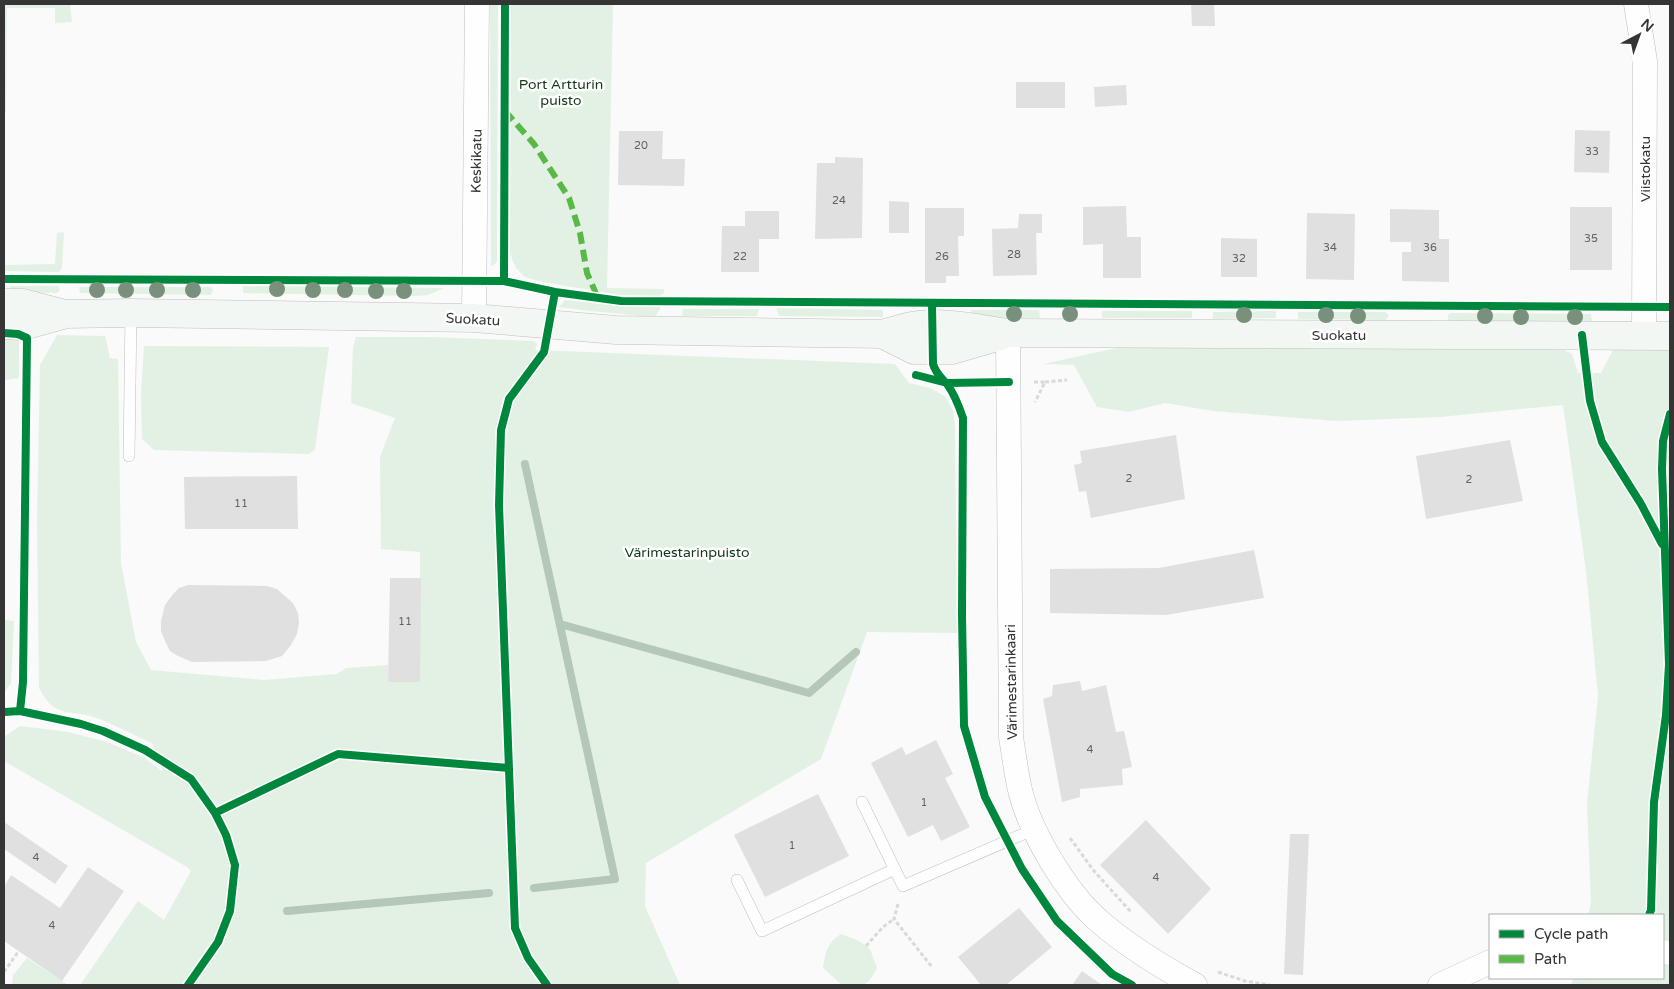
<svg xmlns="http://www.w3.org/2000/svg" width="1674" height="989" font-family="'Varela Round',sans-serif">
  <rect width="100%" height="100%" fill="#f9faf9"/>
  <path fill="#e3f1e4" d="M4,4h66l2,18 -17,1v-15h-48l-1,104 -2,-1z
    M490,4h8l-1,257 -3,4 -3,1z
    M511,4h102l-6,284 57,1v4l-4,3 -40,-1 -78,-13 -17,-5 -9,-9 -6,-14z
    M64,232l-2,36 -3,4 -55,-1v-6l51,-1 2,-31z
    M10,286h48l2,4 -3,3 -47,-1z
    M243,286l201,2 -16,7 -14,1 -171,-3z
    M79,287h132l2,3 -2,5 -131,-2z
    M565,300l56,6 40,1 -6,10 -65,-6 -31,-4z
    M776,308l107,2v7l-104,-1z
    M683,309h76l-2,7h-75z
    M971,310h68l1,8 -68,-1z
    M1102,311h90v7h-90z
    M1276,311v7l-63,1v-7z
    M1298,312h87l4,3 -3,5 -88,-1z
    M1451,313l140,1 1,7h-140l-4,-1v-5z
    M57,335l48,1 5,22 8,1 3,204 15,79 15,28 113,10 73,-6 9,-6 42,-3v16l32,1v-130l-39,-3 -1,-92 15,-39 -44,-15 2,-56 3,-10h73l105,4 3,3 -2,6 360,14 14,19 21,5 16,9 7,14 2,15 2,207 -90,-1 -46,127 -175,104 -1,43 35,79h-600l58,-84 26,19 27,-49 -4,-4 -183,-106v-24l16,-11 48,6 39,10 38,16 18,14 -11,-29c-19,-8 -38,-19 -58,-26 -26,-8 -39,2 -55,-29l-2,-167 3,-156z
    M4,336h15v42l-15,2z
    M144,346l185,1 -14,102 -6,5 -155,-4 -12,-11 -1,-44z
    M1121,347l443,3 8,4 6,19h23l12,-23h57v635h-99l2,-7h90v-63h-75l3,-12 -4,-99 11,-108 -12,-125 -23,-166 -123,12 -104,4 -123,-10 -48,-8 -36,9 -32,-5 -23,-42 -31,-1z
    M4,620l10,1 -3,62 -7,10z
    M841,934l18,7 11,8 7,19c-11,21 -13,17 -35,17l-19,-17c3,-17 4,-25 18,-34z
    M27,958l35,23 6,4h-64l8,-1 1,-9z"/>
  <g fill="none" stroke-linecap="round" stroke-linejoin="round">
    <path stroke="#b5c7b6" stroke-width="8" d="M525,464l90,415 -81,9
      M560,624l249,69 47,-41
      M287,911l202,-18"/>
  </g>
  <path fill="#dfe0df" d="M1191,4h23l1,22h-23z
    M1016,82h49v26h-49z
    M1126,85l1,20 -32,2 -1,-20z
    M1575,130l35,1 -1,42 -35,-1z
    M619,131h44l-1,28h23l-1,27 -66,-1z
    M835,157l28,1 -1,80 -47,1 2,-76h18z
    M889,201l20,1v31h-20z
    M1126,206l1,31h14v41h-38v-34l-20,1v-38z
    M1570,207h42v63h-42z
    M925,208h39v28h-6l1,40h-13v7h-21z
    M1390,209l49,1v29h10v43l-47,-1v-29h9v-10h-21z
    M745,211h34v28h-20v33h-38l1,-46h23z
    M1307,213l48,1 -1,66 -48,-1z
    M1019,214h23v19h-6l1,42 -44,1 -1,-47 26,-1z
    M1221,238l36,1v38h-36z
    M1176,435l9,64 -94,19 -5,-27 -7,1 -5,-27 8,-2 -2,-12z
    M1510,440l13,61 -97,18 -10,-63z
    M297,476l1,53h-113l-1,-52z
    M1254,550l10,48 -98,17 -116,-2v-44l109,-1z
    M390,578h31l-1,104h-32z
    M188,585l79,1 10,3 16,14 5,10 1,9 -2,12 -6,11 -9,11 -16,5 -74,1 -14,-6 -8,-5 -5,-10 -4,-10v-10l4,-16 8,-11 6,-6z
    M1080,681l2,10 24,-6 10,47 8,-1 8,36 -10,2 1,16 -43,4v8l-18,5 -19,-103 9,-3 1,-11z
    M936,740l17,34 -8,4 25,49 -29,14 -8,-16 -25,12 -37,-74 31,-16 4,8z
    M818,794l31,62 -84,41 -31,-62z
    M1146,820l65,69 -43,45 -68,-69z
    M4,822l64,44 -13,18 -51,-35z
    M1290,834h19l-6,141 -19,-1z
    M88,867l36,24 -62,90 -58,-40v-54l7,-12 49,33z
    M1019,908l33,39 -46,38h-25l-23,-28z
    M1082,971l20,14h-30z"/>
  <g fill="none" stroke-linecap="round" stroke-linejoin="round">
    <g stroke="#bebfbe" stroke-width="12">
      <path id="lane" d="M129,456l2,-143
        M862,802l41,84 132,-57
        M737,880l25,51 133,-62"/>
    </g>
    <g stroke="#bebfbe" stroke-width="25">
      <path id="street" d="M1636,4l9,57 -1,275
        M474,318l3,-314
        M1008,333l3,404c3,18 5,36 9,53 10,42 47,104 80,132 29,25 62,45 95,63
        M1663,952l7,1
        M1440,985l50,-23"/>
    </g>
    <g stroke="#bebfbe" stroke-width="29">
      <path id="secondary" d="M4,303h19l42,11 66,-1 343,5 142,12 266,4c10,-3 20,-6 30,-8 31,-6 66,3 96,7l662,3
        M4,325l19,1 40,-11
        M882,334l32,16h38l48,-14"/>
    </g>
    <path stroke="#d8dad8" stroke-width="3" stroke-dasharray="4 2.5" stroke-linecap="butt" d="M1034,382h11l-10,20
      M1045,382l22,-2
      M1070,838l24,33 37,41
      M898,904l-4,15 38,48
      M866,946l17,-19 11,-8
      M4,972l14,-20
      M1218,972l27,9 25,4"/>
    <use href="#lane" stroke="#fefefe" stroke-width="11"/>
    <use href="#street" stroke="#fefefe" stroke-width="24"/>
    <use href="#secondary" stroke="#f3f7f4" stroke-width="28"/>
    <path stroke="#58b947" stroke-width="6" stroke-dasharray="12 6" stroke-linecap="butt" d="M505,111l29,33 35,54 11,35 7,40 11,25"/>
    <g stroke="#fff" stroke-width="11">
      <path id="cycleway" d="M4,279l500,2 51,11 66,9 1049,6
        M504,281l1,-277
        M932,303l1,61c3,10 8,13 14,20 8,11 12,22 16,34l-1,197 2,111 21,71 37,72 35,52 55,53 20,11
        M4,333l14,1 9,4 -4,344 -3,29
        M1582,335l8,66 12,41 39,62 21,40
        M916,375l31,8 62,-1
        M4,712l16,-1 61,13 22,7 42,19 46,29 24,34 11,22 9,30 -5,46 -12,31 -30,43
        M215,813l123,-59 171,14
        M1649,915l2,-5 3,-108 12,-87 3,-51 -7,-195 1,-28 7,-27
        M547,985l-19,-27 -13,-30 -16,-423 2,-75 8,-31 35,-47 11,-60"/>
    </g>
    <use href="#cycleway" stroke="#00873e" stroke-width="8"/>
  </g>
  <g fill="#79907d">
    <circle cx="277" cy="289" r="8"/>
    <circle cx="97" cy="290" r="8"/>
    <circle cx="126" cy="290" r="8"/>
    <circle cx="157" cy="290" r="8"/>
    <circle cx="193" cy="290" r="8"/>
    <circle cx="313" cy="290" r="8"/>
    <circle cx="345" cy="290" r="8"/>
    <circle cx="376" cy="291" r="8"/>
    <circle cx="404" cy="291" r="8"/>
    <circle cx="1014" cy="314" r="8"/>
    <circle cx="1070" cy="314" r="8"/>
    <circle cx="1244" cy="315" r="8"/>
    <circle cx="1326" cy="315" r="8"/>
    <circle cx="1358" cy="316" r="8"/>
    <circle cx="1485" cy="316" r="8"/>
    <circle cx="1521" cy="317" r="8"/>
    <circle cx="1575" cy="317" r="8"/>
  </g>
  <g text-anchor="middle" stroke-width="5" stroke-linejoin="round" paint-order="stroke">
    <g font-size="11" fill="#626262">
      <text x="641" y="149">20</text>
      <text x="1592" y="155">33</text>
      <text x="839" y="204">24</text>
      <text x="1591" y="242">35</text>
      <text x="1330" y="251">34</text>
      <text x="1430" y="251">36</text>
      <text x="1014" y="258">28</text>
      <text x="740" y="260">22</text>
      <text x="942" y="260">26</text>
      <text x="1239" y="262">32</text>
      <text x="1129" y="482">2</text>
      <text x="1469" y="483">2</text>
      <text x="241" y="507">11</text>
      <text x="405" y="625">11</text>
      <text x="1090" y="753">4</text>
      <text x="924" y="806">1</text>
      <text x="792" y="849">1</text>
      <text x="36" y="861">4</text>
      <text x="1156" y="881">4</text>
      <text x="52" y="929">4</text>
    </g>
    <g font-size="14" fill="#113917" stroke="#fff">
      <text x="561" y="89">Port Artturin<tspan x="561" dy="16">puisto</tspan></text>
      <text x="687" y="557">Värimestarinpuisto</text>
    </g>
    <g font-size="14" fill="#343534" stroke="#fff">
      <text transform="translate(476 161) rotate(-89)" y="5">Keskikatu</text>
      <text transform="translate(1645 169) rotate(-90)" y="5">Viistokatu</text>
      <text transform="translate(473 319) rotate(3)" y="5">Suokatu</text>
      <text x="1339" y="340">Suokatu</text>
      <text transform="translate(1011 682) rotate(-91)" y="5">Värimestarinkaari</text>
    </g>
  </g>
  <rect width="1674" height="989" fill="none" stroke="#343534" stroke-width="10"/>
  <rect x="1489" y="914" width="175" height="65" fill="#ffffff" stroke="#aeaeae"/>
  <rect x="1499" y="930" width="25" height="8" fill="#00873e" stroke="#aeaeae"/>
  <text x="1534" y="939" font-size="15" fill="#343534">Cycle path</text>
  <rect x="1499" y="955" width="25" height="8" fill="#58b947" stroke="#aeaeae"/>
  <text x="1534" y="964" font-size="15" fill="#343534">Path</text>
  <g transform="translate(1639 35) rotate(41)" stroke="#ffffff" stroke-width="4" paint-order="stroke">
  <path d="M0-4L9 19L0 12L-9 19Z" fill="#343534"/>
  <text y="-8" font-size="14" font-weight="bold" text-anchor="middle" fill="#343534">N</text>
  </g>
</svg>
